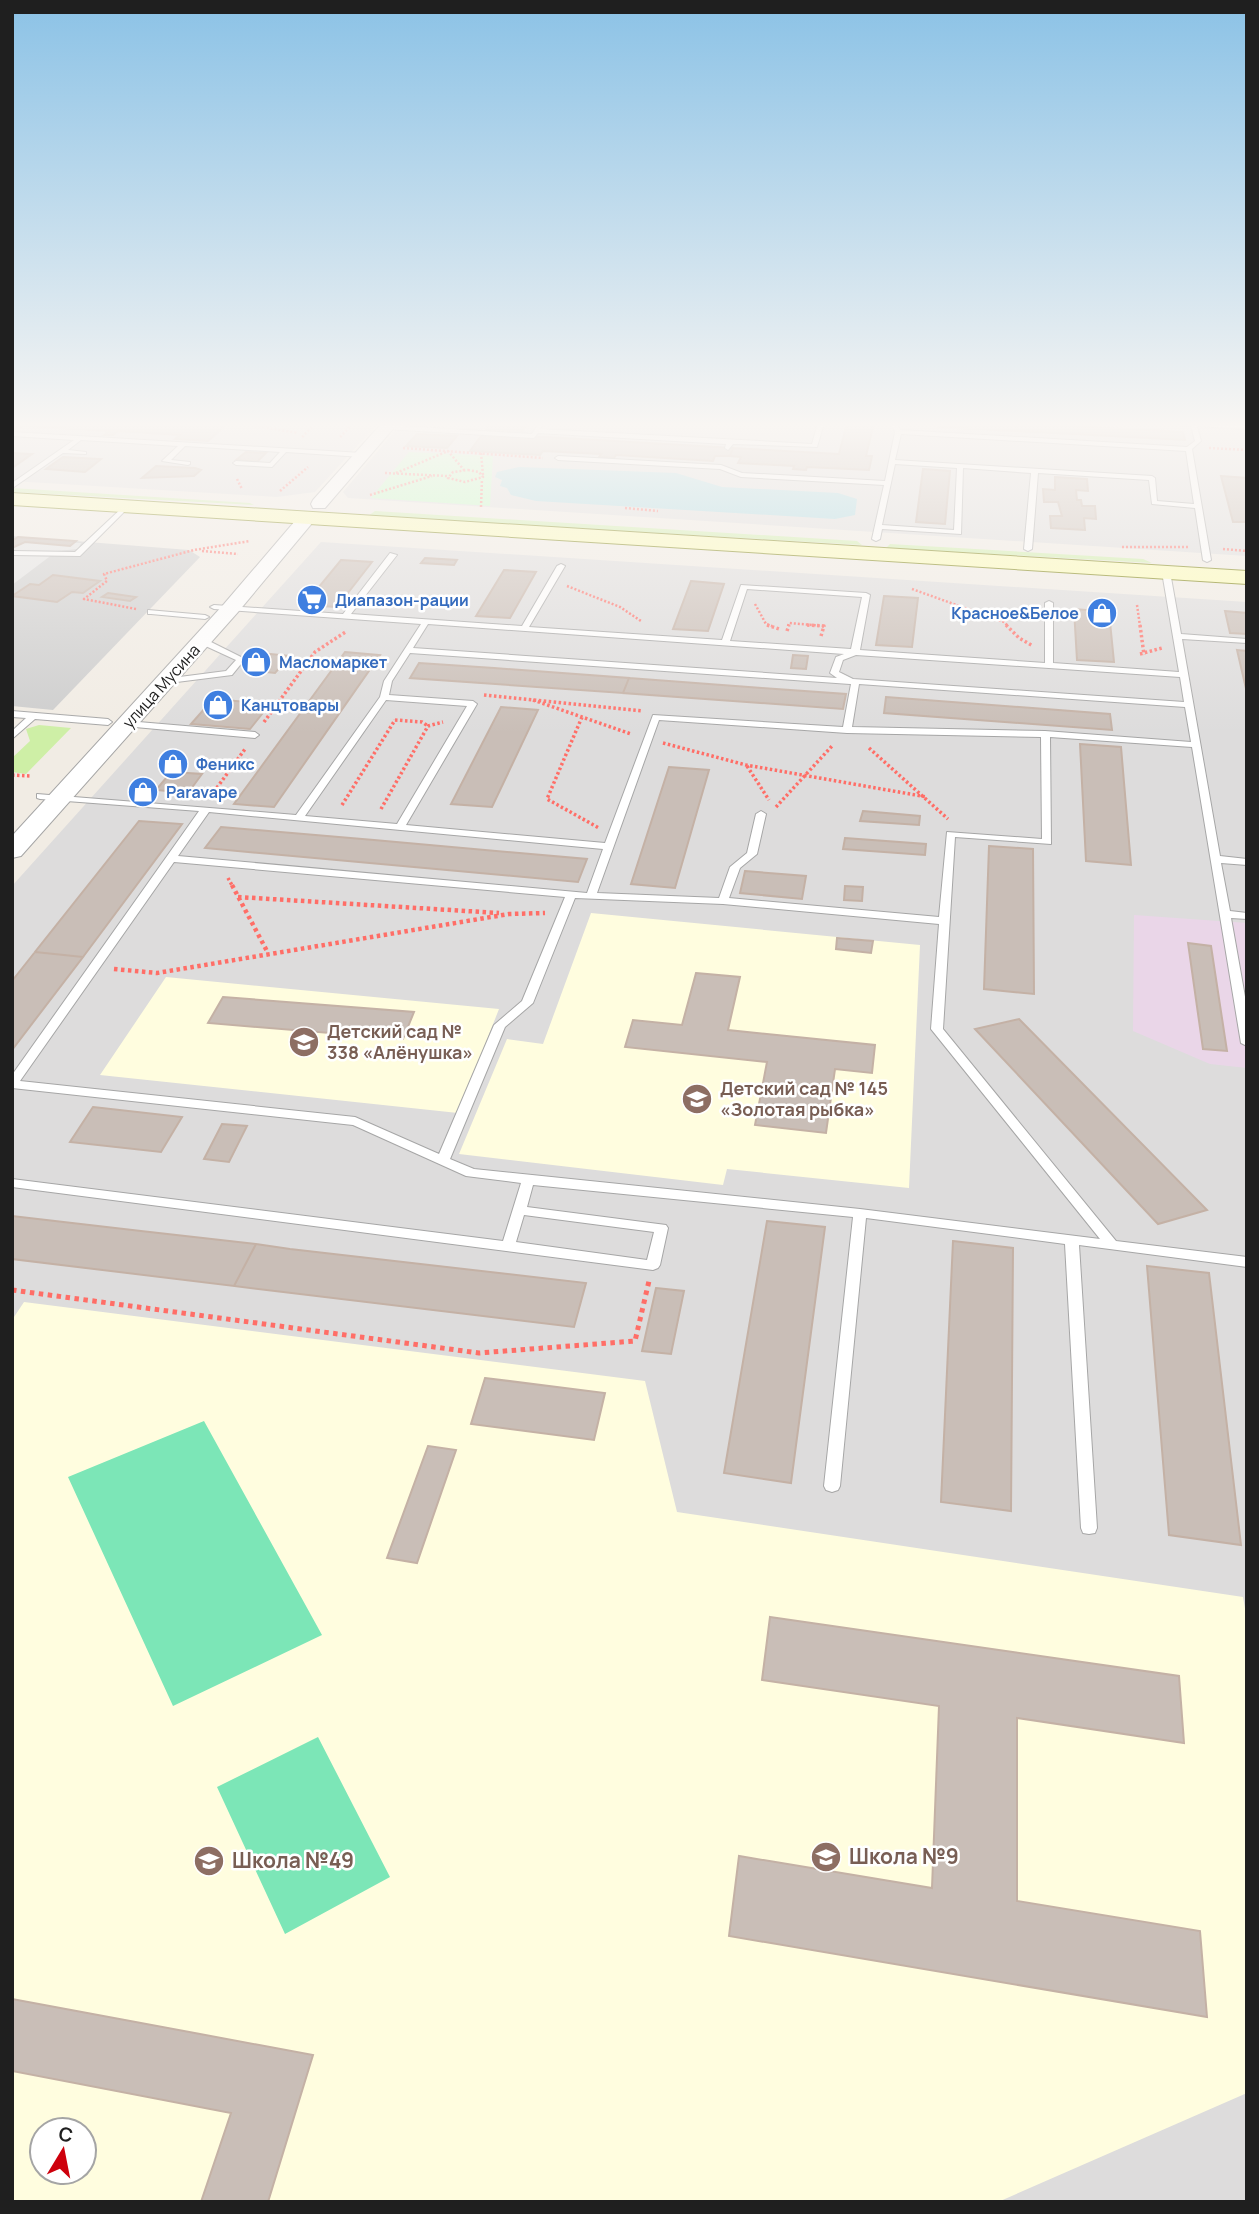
<svg xmlns="http://www.w3.org/2000/svg" width="1259" height="2214" font-family="Manrope,sans-serif">
  <rect width="100%" height="100%" fill="#f1ece4"/>
  <path fill="#dddcdc" fill-rule="evenodd" d="M12,423h366l-63,69 -38,5 -265,-16z
    M402,423h845v133l-899,-58 -5,-6z
    M321,542l926,60v1600h-1235v-1316zM42,2130h42v42h-42z"/>
  <path fill="#ead6e8" d="M1134,915l113,8v145l-37,-4 -77,-33z"/>
  <path fill="#fffddf" fill-rule="evenodd" d="M591,913l329,32 -11,243 -182,-19 -4,16 -264,-31 48,-115 36,5z
    M166,977l333,32 -41,104 -358,-38z
    M24,1302l621,79 32,131 566,85 4,23v473l-249,109h-986v-882zM42,2130h42v42h-42z"/>
  <path fill="#cdcdcd" d="M12,536l177,14 11,7 -147,153 -41,-4z"/>
  <path fill="#ceefa6" d="M12,488l238,15 4,2 -242,-13z
    M375,511l482,30 5,4 -494,-29z
    M890,544l253,15 9,4 -266,-15z
    M39,725l32,3 -45,46 -14,-2v-14l18,-17 -4,-12z"/>
  <path fill="#befec0" d="M409,452l84,4 -3,50 -119,-8z"/>
  <path fill="#7ce6b7" d="M204,1421l118,214 -149,71 -105,-229z
    M318,1737l72,140 -105,57 -68,-147z"/>
  <path fill="#e3e3e3" d="M12,540l69,3 -3,6 -21,2 -45,34z"/>
  <path fill="#a1d7e2" d="M519,467l157,6 46,14 116,6 19,6 -2,16 -20,4 -299,-18 -25,-6 -4,-7 -7,-2 2,-6 -7,-3 2,-5z"/>
  <path fill="#c9beb7" stroke="#c4b1a5" stroke-width="2" d="M12,423h189l26,1 -19,17 -33,-2 5,-4 -62,-4 -5,4h-9l5,-4 -84,-5 -13,3 4,-4z
    M491,423h37l-8,11 -36,-2z
    M847,423h27l-8,33h6l-3,14 -62,-3 -1,3 -13,-1 1,-3 -56,-3 3,-6 -11,-1 3,-8 106,6z
    M938,423h76l169,9 2,8 -247,-13z
    M417,434l40,2 -10,12 -41,-2z
    M481,436l65,1 187,11 -3,8h-15l-2,5 -97,-6 -2,3 -15,-1 2,-3 -58,-3 -3,4 -70,-4z
    M246,452l20,1 -9,9 -21,-2z
    M12,453l20,1 -20,14z
    M63,457l38,2 -16,13 -39,-3z
    M156,466l39,2 6,2 -7,6 -52,2z
    M923,469l27,2 -5,53 -29,-2z
    M1221,476l26,2v44h-14z
    M1055,477l32,2 1,12 -12,-1 1,10h4l1,6h13l1,13 -12,-1 1,12 -34,-2 -1,-12h12l-4,-14h-14l-1,-13 12,1z
    M18,537l58,4 -6,5 -45,-4 -13,6v-7z
    M425,558l32,2 -3,5 -33,-2z
    M341,560l31,2 -35,45 -33,-2z
    M504,570l32,2 -26,46 -34,-2z
    M53,575l47,6 -17,12 -11,-1 -15,10 -45,-6 18,-12 9,1z
    M691,581l33,3 -16,47 -35,-2z
    M108,593l28,4 -6,4 -28,-4z
    M884,596l34,2 -6,49 -36,-2z
    M1074,609l35,3 5,50 -37,-2z
    M1225,611l22,2v21l-17,-1z
    M1237,650l10,1v42z
    M345,652l35,3 -106,152 -40,-3z
    M261,653l29,3 -15,17 -29,-3z
    M793,655l15,1 -2,13 -15,-1z
    M419,663l75,5 135,10 -6,15 -213,-15z
    M629,678l133,10 84,6 -3,15 -220,-16z
    M886,697l224,17 2,16 -228,-17z
    M213,699l57,5 -20,25 -59,-5z
    M501,707l37,3 -46,97 -41,-3z
    M1080,744l41,3 10,118 -45,-4z
    M669,767l40,3 -34,118 -44,-4z
    M171,772l31,2 -14,19 -32,-3z
    M863,811l57,5 -1,9 -59,-4z
    M139,821l43,3 -99,133 -48,-5z
    M221,827l153,13 213,19 -9,23 -373,-34z
    M845,838l81,6 -1,11 -82,-6z
    M989,846l44,3 1,145 -50,-5z
    M745,871l61,5 -4,23 -62,-6z
    M845,886l18,1 -1,14 -18,-1z
    M837,938l36,3 -2,12 -35,-4z
    M1188,943l23,3 16,105 -24,-2z
    M35,952l48,5 -71,93v-69z
    M696,973l44,4 -12,53 147,15 -3,28 -37,-4 -9,64 -71,-8 12,-63 -142,-15 8,-27 49,5z
    M223,997l191,15 -11,27 -195,-16z
    M1019,1019l188,191 -49,14 -183,-195z
    M93,1107l89,10 -21,35 -91,-10z
    M222,1124l25,2 -18,36 -25,-3z
    M12,1216l129,15 115,13 -22,42 -222,-27z
    M767,1221l58,6 -34,256 -67,-10z
    M953,1241l60,7 -2,263 -70,-9z
    M256,1244l34,5 296,34 -12,44 -340,-41z
    M1147,1266l62,7 32,272 -72,-10z
    M656,1288l28,3 -13,63 -29,-3z
    M485,1378l120,15 -11,47 -123,-16z
    M428,1446l28,4 -39,113 -30,-5z
    M770,1617l409,59 5,67 -167,-25v183l183,30 7,86 -478,-81 10,-80 193,32 7,-182 -177,-26z
    M12,1999l301,56 -45,147h-67l30,-89 -219,-42z"/>
  <g fill="none" stroke-linecap="round" stroke-linejoin="round">
    <g stroke="#a6a6a6" stroke-width="2">
      <path id="service" d="M539,423h6l-5,6 272,15 6,-21h6l-7,24 -84,-3 -5,6 -3,-2 1,-4 -188,-11 -4,5 -148,-9 -3,-2 3,-2 146,9z
        M891,423h6l3,7 287,17 8,-6 -4,-15 -19,-1 -3,-2 78,2v4l-50,-3 4,15 -9,8 19,111 -4,2 -4,-2 -8,-52 -43,-4 -3,-24 -111,-7 -6,76 -4,2 -4,-2 7,-76 -68,-5 -2,66 -79,-5 -2,10 -4,2 -4,-2 12,-54 -143,-8 -21,-8 -162,-9 -3,-2 3,-2 163,9 21,8 143,8 10,-49zM901,434l285,17 8,53 -37,-3 -2,-23 -3,-2 -257,-16zM895,464l62,4 -3,62 -72,-5z
        M12,432l350,21 3,2 -3,2 -76,-5 -14,15 -36,-2 -3,-2 3,-2 34,2 10,-11 -95,-6 -14,14 19,2v2l-2,1 -26,-4 16,-15 -97,-6 -13,10 18,2v2l-23,-1 -49,34 -2,-4 62,-43 -62,-4z
        M125,505l5,1 -50,50 -68,-1v-4l63,1z
        M390,553l7,2 -46,59 171,12 35,-60 4,-2 4,2 -36,61 193,13 19,-55 125,8 4,2 -10,55 185,13v-60l4,-2 4,2v60l126,9 -17,-100 4,-2 4,2 11,62 66,5v4l-65,-4 38,217 27,3v6l-26,-2 9,48 17,2v6l-16,-1 16,90v38l-6,-3 -49,-296 -142,-10 1,107 -96,-7 -12,192 173,212 131,16v10l-168,-22 18,283 -2,5 -6,1 -6,-1 -2,-5 -16,-284 -199,-26 -26,268 -2,4 -6,2 -6,-2 -2,-4 29,-269 -320,-32 -6,22 139,18 2,3 -8,37 -2,3 -5,2 -641,-83v-8l491,62 18,-58 -55,-7 -113,-51 -341,-37v-13l187,-264 -159,-12 -3,-1v-4l259,21 84,-118 4,-16 37,-57 -207,-15 -4,-2 4,-2 129,9zM747,589l115,8 -11,52 -121,-8zM428,624l416,30 -8,3 -6,16 7,5 -424,-30zM410,653l440,31h1l-8,43 -190,-12 -48,128 -199,-18 71,-121 -4,-3 -84,-6 3,-14zM856,655l324,22 4,25 -331,-23 -14,-7 4,-12zM859,684l326,23 6,35 -146,-11 -193,-4zM386,700l81,6 -70,118 -92,-8zM659,720l188,13 194,4 1,102 -95,-7 -8,85 -210,-19 11,-30 17,-14 9,-40 -5,-3 -5,3 -9,39 -17,14 -11,31 -122,-5zM209,812l394,37 -16,44 -409,-37zM174,862l391,35 -43,104 -28,24 -55,129 -84,-37 -335,-36zM575,898l148,6 216,20 -8,105 169,210 -240,-30 -386,-40 -24,-10 55,-132 28,-24zM524,1215l130,17 -7,28 -131,-18z
        M148,610l57,5 4,2 -4,2 -54,-5h-3z
        M199,639h6l40,20 -13,16 -71,9 -1,-2 4,-3 62,-8 10,-11 -37,-17z
        M12,711l96,8 4,3 -4,3 -73,-6 -23,20v-8l14,-13 -14,-1z
        M127,721l128,11 4,3 -4,3 -131,-12 -1,-2z"/>
    </g>
    <g stroke="#a6a6a6" stroke-width="2">
      <path id="tertiary" d="M382,423h16l-73,85h-12l-2,-4 2,-4z
        M307,513l9,5 -3,4 -75,90 -217,244 -9,2v-22l212,-232 77,-90z"/>
    </g>
    <g stroke="#767c00" stroke-width="2">
      <path id="secondary" d="M12,493l1235,78v13l-1235,-79z"/>
    </g>
    <path stroke="#ff6e67" stroke-width="2.5" stroke-dasharray="2 2" stroke-linecap="butt" d="M239,423l59,10
      M302,437l14,-14
      M340,437l14,-14
      M403,448l140,10
      M1209,448l38,2
      M481,453l2,22
      M468,470l11,2 4,5 -18,5 -17,-4 5,-6z
      M385,473l62,3
      M396,473l52,-22 16,19
      M237,479l5,10
      M280,491l28,-24
      M370,495l62,-19
      M481,507l1,-28
      M625,508l33,3
      M1122,547h68
      M1223,549l24,2
      M202,551l36,3
      M567,586l53,21 21,14
      M912,589l92,33 4,4
      M755,604l11,20 6,2
      M1137,605l3,21
      M136,609l-52,-10 23,-18 -3,-7 90,-24 56,-9
      M788,626l1,-3 35,3"/>
    <path stroke="#ff6e67" stroke-width="3.5" stroke-dasharray="2.5 2.5" stroke-linecap="butt" d="M767,625l12,4
      M807,625l17,1 -3,10
      M1006,625l13,13 14,8
      M1140,625l4,30
      M787,631l2,-6
      M1140,654l22,-6
      M484,695l159,16
      M533,700l98,34
      M582,717l-35,82 52,29
      M395,720l27,2 6,4
      M264,722l51,-70 32,-21
      M663,743l83,22 181,32
      M869,748l79,71
      M747,766l22,34
      M12,775l19,1
      M211,796l34,-47
      M342,805l53,-85
      M776,807l56,-61
      M381,809l47,-83 15,-4
      M228,878l5,9"/>
    <path stroke="#ff6e67" stroke-width="4.5" stroke-dasharray="3.5 3.5" stroke-linecap="butt" d="M232,885l36,68
      M238,897l261,16
      M114,969l43,4 352,-59 36,-1"/>
    <path stroke="#ff6e67" stroke-width="5" stroke-dasharray="4.5 4.5" stroke-linecap="butt" d="M12,1290l467,63 156,-12 14,-60"/>
    <use href="#service" fill="#fff" fill-rule="evenodd"/>
    <use href="#tertiary" fill="#fff" fill-rule="evenodd"/>
    <use href="#secondary" fill="#fefeb5" fill-rule="evenodd"/>
  </g>
  <linearGradient id="sky" x2="0" y2="1"><stop stop-color="#8bc2e6"/><stop offset="0.58" stop-color="#f9f6f3"/><stop offset="1" stop-color="#f9f6f3" stop-opacity="0"/></linearGradient>
  <rect width="1259" height="733" fill="url(#sky)"/>
  <defs>
    <g id="supermarket-disc" transform="scale(1.575)"><circle r="9.5" fill="#3f7fe0" stroke="#fff"/><path d="M-6-5.5h2.5l.6 2H6L4.5 2H-2.5L-4.4-4H-6ZM-1.5 3.2a1.3 1.3 0 1 0 .1 0ZM3 3.2a1.3 1.3 0 1 0 .1 0Z" fill="#fff"/></g>
    <g id="shop-disc" transform="scale(1.575)"><circle r="9.5" fill="#3f7fe0" stroke="#fff"/><path d="M-5-2.5h2.3a2.7 3.5 0 0 1 5.4 0H5L5.5 6h-11ZM-1.5-2.5h3a1.5 2.3 0 0 0-3 0Z" fill="#fff"/></g>
    <g id="school-disc" transform="scale(1.575)"><circle r="9.5" fill="#8d6e63" stroke="#fff"/><path d="M0-5L7-2L0 1L-7-2ZM-4 1L0 2.5L4 1V4Q0 6-4 4Z" fill="#fff"/></g>
  </defs>
  <g fill-rule="evenodd">
    <use href="#supermarket-disc" x="312" y="600"/>
    <use href="#shop-disc" x="1102" y="613"/>
    <use href="#shop-disc" x="256" y="662"/>
    <use href="#shop-disc" x="218" y="705"/>
    <use href="#shop-disc" x="173" y="764"/>
    <use href="#shop-disc" x="143" y="792"/>
    <use href="#school-disc" x="304" y="1042"/>
    <use href="#school-disc" x="697" y="1099"/>
    <use href="#school-disc" x="826" y="1857"/>
    <use href="#school-disc" x="209" y="1861"/>
  </g>
  <g text-anchor="middle" stroke-width="5" stroke-linejoin="round" paint-order="stroke">
    <g font-size="16" font-weight="bold" fill="#366cbe" stroke="#fff" text-anchor="start">
      <text x="335" y="606">Диапазон-рации</text>
      <text x="1079" y="619" text-anchor="end">Красное&amp;Белое</text>
      <text x="279" y="668">Масломаркет</text>
      <text x="241" y="711">Канцтовары</text>
      <text x="196" y="770">Феникс</text>
      <text x="166" y="798">Paravape</text>
    </g>
    <g font-size="16" fill="#1f1f1f" stroke="#fff">
      <text transform="translate(161 686) rotate(-48)" y="6">улица Мусина</text>
    </g>
    <g font-size="18" font-weight="bold" fill="#785e54" stroke="#fff" text-anchor="start">
      <text x="327" y="1038">Детский сад №<tspan x="327" dy="21">338 «Алёнушка»</tspan></text>
      <text x="720" y="1095">Детский сад № 145<tspan x="720" dy="21">«Золотая рыбка»</tspan></text>
    </g>
    <g font-size="21" font-weight="bold" fill="#785e54" stroke="#fff" text-anchor="start">
      <text x="849" y="1864">Школа №9</text>
      <text x="232" y="1868">Школа №49</text>
    </g>
  </g>
  <rect width="1259" height="2214" fill="none" stroke="#1f1f1f" stroke-width="28"/>
  <g transform="translate(63 2151) rotate(10)"><circle r="33" fill="#ffffff" stroke="#a5a5a5" stroke-width="2"/>
  <path d="M0-5L12 26L0 18L-12 26Z" fill="#ce000c"/>
  <text y="-10" font-size="19" font-weight="bold" text-anchor="middle" fill="#1f1f1f">С</text>
  </g>
</svg>
